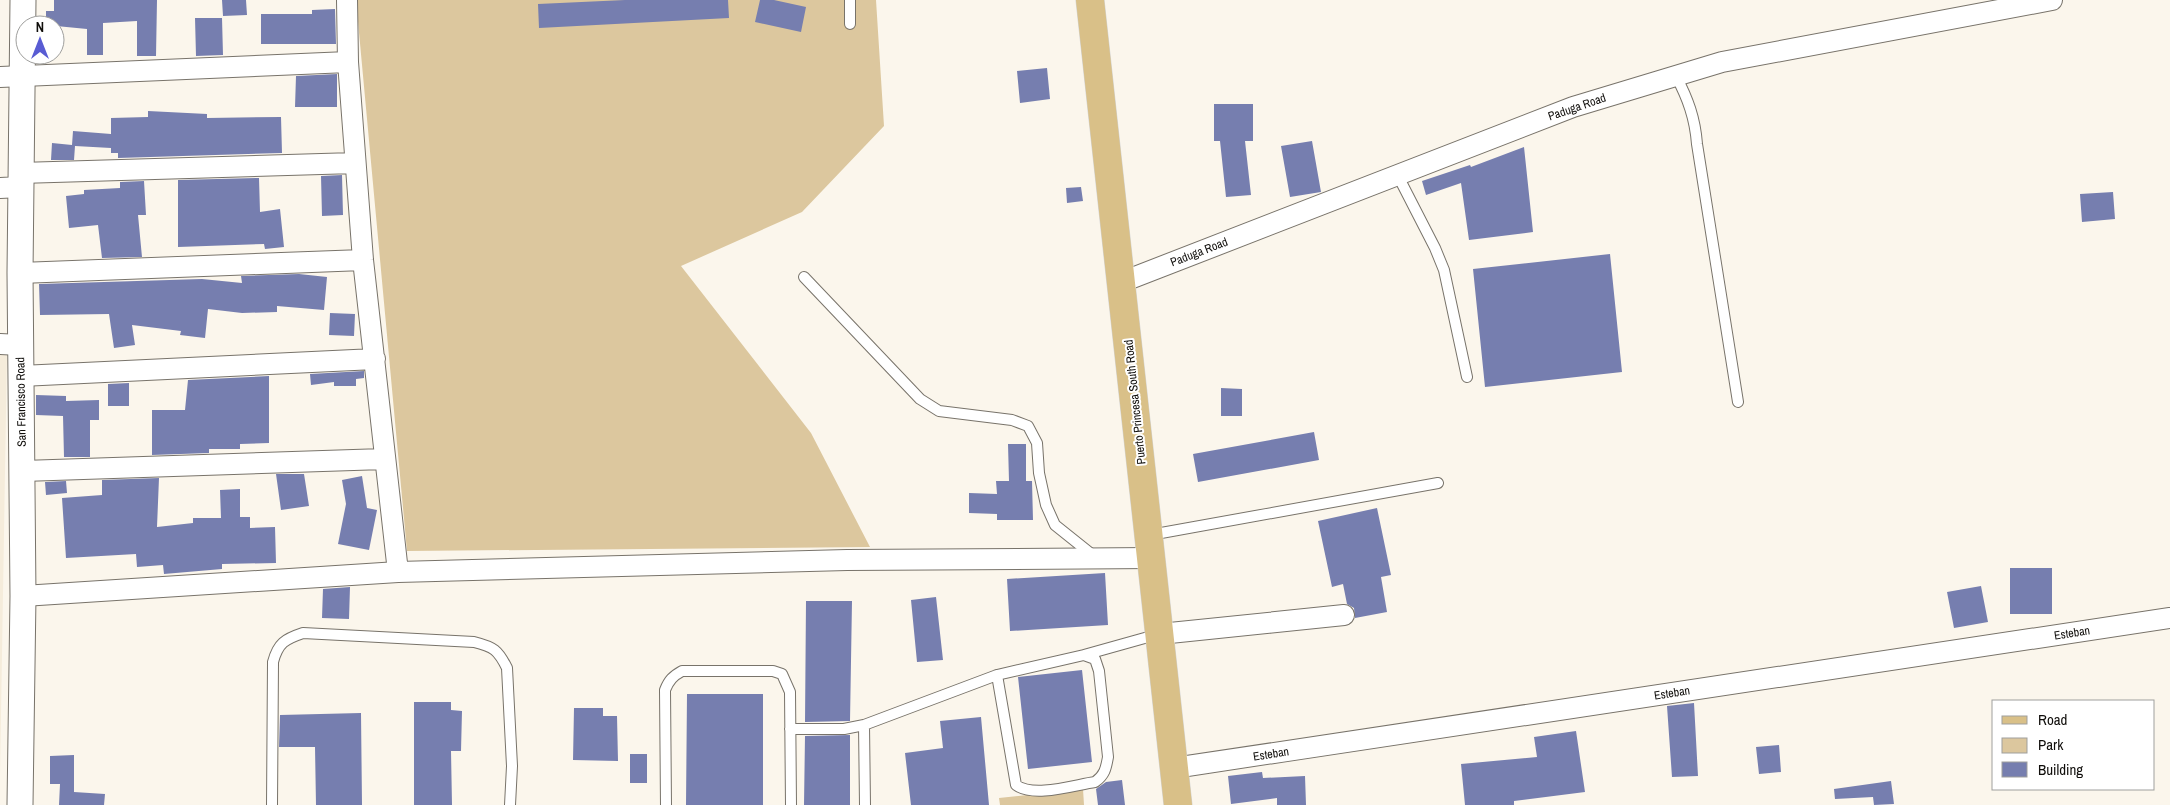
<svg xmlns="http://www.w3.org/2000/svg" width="2170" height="805" font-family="'Archivo Narrow',sans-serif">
  <rect width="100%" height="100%" fill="#fbf6ec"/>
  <path fill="#f5ecdb" d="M0,351h7l-7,425z"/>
  <path fill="#dcc79e" d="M356,0h520l8,126 -82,86 -121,54 130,167 59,114 -463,4z
    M1083,789l1,16h-84l-1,-7z"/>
  <path fill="#767eaf" d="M54,0h103l-1,56h-19v-35l-34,2v32h-16v-26l-41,-4v-14h8z
    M222,0h24l1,15 -24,1z
    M625,0h103l1,18 -190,10 -1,-24z
    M760,0h14l32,7 -5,25 -46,-10z
    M335,9l1,35h-75v-30h51v-4z
    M195,18h27l1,37 -27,1z
    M1047,68l3,31 -30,4 -3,-32z
    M337,74v33h-42l1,-31z
    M1214,104h39v37h-8l6,54 -25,2 -6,-56h-6z
    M148,111l59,3v4l74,-1 1,36 -164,5v-5h-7v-5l-36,-2 -1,14h-23l1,-17 20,2 1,-14 38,3v-16l37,-1z
    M1312,141l9,51 -31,5 -9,-51z
    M1524,147l9,85 -64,8 -8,-57 -35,12 -4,-14 48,-16 1,2z
    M342,175l1,40 -21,1 -1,-40z
    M259,178l1,34 20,-3 4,38 -19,2 -1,-5 -86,3v-67z
    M144,181l2,34h-8l4,42 -40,1 -4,-33 -29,3 -3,-32 18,-2v-4l36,-2v-6z
    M1081,187l2,14 -16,2 -1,-15z
    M2113,192l2,27 -33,3 -2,-28z
    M1610,254l12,118 -137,15 -12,-118z
    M299,274l28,3 -3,33 -47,-4v6l-35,1 -34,-4 -3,29 -25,-3 1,-4 -49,-6 3,20 -21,3 -5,-34 -69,1 -1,-31 163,-5 40,4 -1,-7z
    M330,313l25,1 -1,22 -25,-1z
    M364,371v7l-8,1v7h-22v-4l-23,3 -1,-11z
    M269,376v67l-29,1v5h-31v4l-57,2v-45h33l3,-30z
    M129,383v23h-21v-22z
    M1221,388l21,1v27h-21z
    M36,395l30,1v5l33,-1v20h-9v37h-26l-1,-41 -27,-1z
    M1314,432l5,28 -121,22 -5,-28z
    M1008,444h18v37h6l1,39h-36v-6l-28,-1v-20l28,1 -1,-13h13z
    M276,474h28l5,32 -28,4z
    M362,476l5,32 10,2 -8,40 -31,-6 8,-40 -4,-24z
    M159,478l-2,49 36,-4v-5h28l-1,-28 20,-1v28h10v11l25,-1 1,36 -54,1v5l-58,5 -1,-9 -26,2 -1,-13 -70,4 -4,-60 40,-3v-15z
    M66,481l1,12 -21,2 -1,-13z
    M1377,508l14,67 -10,2 6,35 -32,6 -1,-10 -7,-4 -4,-20 -11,3 -14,-66z
    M2010,568h42v46h-42z
    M1105,573l3,52 -98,6 -3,-52z
    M1981,586l7,36 -34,6 -7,-36z
    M350,587l-1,32 -27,-1 1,-29z
    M936,597l7,63 -26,2 -6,-62z
    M806,601h46l-2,120 -45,1z
    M1082,670l10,92 -64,7 -10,-92z
    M687,694h76v111h-77z
    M414,702h37v8l11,1 -1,40h-10l1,54h-38z
    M1694,703l4,73 -26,1 -5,-71z
    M574,708h29v8h14l1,45 -45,-1z
    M361,713l1,92h-46l-1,-58h-36l1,-32z
    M981,717l8,88h-78l-6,-52 38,-5 -3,-27z
    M1576,731l9,61 -71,9v4h-49l-4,-41 76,-7 -3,-20z
    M850,735v70h-46l1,-69z
    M1779,745l2,27 -22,2 -3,-27z
    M630,754h17v29h-17z
    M74,755v37l31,2 -1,11h-45l1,-21h-10v-28z
    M1262,772l1,6 42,-2 1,29h-29v-7l-46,6 -3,-28z
    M1122,780l3,25h-27l-2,-16 10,-7z
    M1891,781l3,23 -20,1 -1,-8 -38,2 -1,-10z"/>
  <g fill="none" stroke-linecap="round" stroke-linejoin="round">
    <g stroke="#78736a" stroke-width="12">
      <path id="service" d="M850,0v24
        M1676,76c12,23 19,42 21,68l41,258
        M1397,174l38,74 9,22 23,107
        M804,277l116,122 19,12 73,9 16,6 9,17 2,30 7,32 9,20 40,32
        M1150,535l288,-52
        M1084,655l75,-21
        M864,725l1,80
        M790,729h54l20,-4 133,-50 87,-20 11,4 4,12 9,86c-2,11 -3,18 -13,25 -21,3 -61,16 -79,3l-19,-110
        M272,805l1,-143c5,-19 12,-23 30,-29l171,9c20,5 24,8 33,26l5,98 -2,39
        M666,805l-1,-115c4,-10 8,-14 17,-19h91l9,3 8,18 1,113"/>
    </g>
    <g stroke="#78736a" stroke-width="22">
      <path id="minor" d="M347,0l1,62 15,198 35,312
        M0,77l348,-15
        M20,173l335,-10
        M0,188l20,-1
        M20,273l343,-13
        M1122,282l451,-175 149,-45 330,-62
        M0,344l20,1
        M21,376l354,-17
        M23,471l361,-12
        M23,596l375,-24 449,-12 305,-2
        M1160,634l184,-19
        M1174,768l996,-150"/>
    </g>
    <g stroke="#78736a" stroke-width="27">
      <path id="tertiary" d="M20,805l3,-209 -3,-323 3,-273"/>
    </g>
    <g stroke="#d4d4d3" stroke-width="29">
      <path id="primary" d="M1090,0l88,805"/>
    </g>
    <use href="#service" stroke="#fff" stroke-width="10"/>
    <use href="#minor" stroke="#fff" stroke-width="20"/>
    <use href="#tertiary" stroke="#fff" stroke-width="25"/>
    <use href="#primary" stroke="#d9c088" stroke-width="28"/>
  </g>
  <g text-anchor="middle" stroke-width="4" stroke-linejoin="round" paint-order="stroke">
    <g font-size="12" fill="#100e0b" stroke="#fff">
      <text transform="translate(1577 107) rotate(-19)" y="4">Paduga Road</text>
      <text transform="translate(1199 252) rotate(-21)" y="4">Paduga Road</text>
      <text transform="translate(21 402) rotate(-91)" y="4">San Francisco Road</text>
      <text transform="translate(1135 402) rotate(-96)" y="4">Puerto Princesa South Road</text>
      <text transform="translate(2072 633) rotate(-9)" y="4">Esteban</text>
      <text transform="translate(1672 693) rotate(-9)" y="4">Esteban</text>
      <text transform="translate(1271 754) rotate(-9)" y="4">Esteban</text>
    </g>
  </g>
  <rect x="1992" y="700" width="162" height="90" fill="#ffffff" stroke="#9f9f9d"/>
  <rect x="2002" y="716" width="25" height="8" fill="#d9c088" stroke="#9f9f9d"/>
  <text x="2038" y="725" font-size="15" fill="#100e0b">Road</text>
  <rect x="2002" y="738" width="25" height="15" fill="#dcc79e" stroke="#9f9f9d"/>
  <text x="2038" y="750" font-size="15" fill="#100e0b">Park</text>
  <rect x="2002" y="762" width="25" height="15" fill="#767eaf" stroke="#9f9f9d"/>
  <text x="2038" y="775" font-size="15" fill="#100e0b">Building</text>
  <g transform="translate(40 40)"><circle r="24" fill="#ffffff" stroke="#9f9f9d"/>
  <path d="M0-4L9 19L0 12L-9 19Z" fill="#595cd3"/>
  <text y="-8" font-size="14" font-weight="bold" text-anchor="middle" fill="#100e0b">N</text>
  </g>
</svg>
